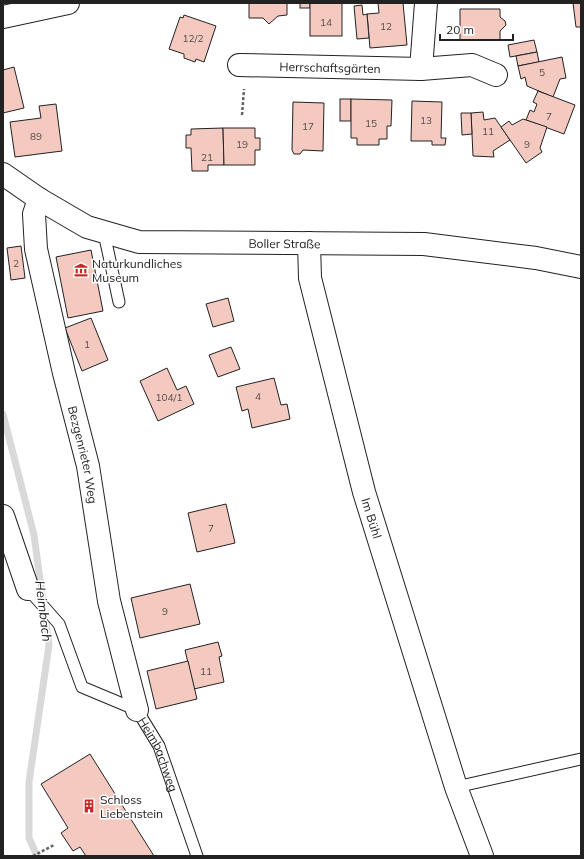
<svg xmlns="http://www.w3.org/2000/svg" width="584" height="859" viewBox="0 0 584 859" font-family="Mulish,sans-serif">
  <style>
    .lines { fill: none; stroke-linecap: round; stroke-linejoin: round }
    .stream { stroke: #d9d9d9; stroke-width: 7 }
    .building { fill: #f3c9c0; stroke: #222 }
    .lane-casing { stroke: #222; stroke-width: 13 }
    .street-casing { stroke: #222; stroke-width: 24 }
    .secondary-casing { stroke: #222; stroke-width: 24 }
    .path { stroke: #646464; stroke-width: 2.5; stroke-dasharray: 3 2; stroke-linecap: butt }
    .lane { stroke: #fff; stroke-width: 11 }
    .street { stroke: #fff; stroke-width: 22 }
    .secondary { stroke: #fff; stroke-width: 22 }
    .labels { text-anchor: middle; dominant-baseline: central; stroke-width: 3; stroke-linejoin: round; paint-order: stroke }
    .number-label { font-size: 10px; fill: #564c4a }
    .street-label { font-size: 12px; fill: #222; stroke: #fff }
    .poi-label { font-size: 12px; fill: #222; stroke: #fff; text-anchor: start }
    .water-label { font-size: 13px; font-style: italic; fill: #222; stroke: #fff }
  </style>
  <rect width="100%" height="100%" fill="#fff"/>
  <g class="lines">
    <!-- stream -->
    <polyline class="stream" points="3,414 34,535 49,645 29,782 29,838 37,856"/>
  </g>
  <!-- building -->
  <g class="building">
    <polygon points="249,3 287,3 287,15 278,16 269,24 263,18 249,18"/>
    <rect x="300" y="3" width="10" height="5"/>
    <rect x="310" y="3" width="32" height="33"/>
    <polygon points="378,3 403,3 407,45 370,48 367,14 379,13"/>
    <polygon points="573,3 581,3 581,27 576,27"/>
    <polygon points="362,5 363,15 367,14 369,38 357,39 354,6"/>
    <polygon points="460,9 500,9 500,17 505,21 506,25 500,31 500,40 460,40"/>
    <polygon points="184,15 216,26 204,62 196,59 195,62 184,58 184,54 169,49 180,17 183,18"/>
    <polygon points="534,40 537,52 510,57 508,45"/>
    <polygon points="537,52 539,62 518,66 516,56"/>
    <polygon points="562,57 566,78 560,79 553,97 527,86 525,77 521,79 518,66"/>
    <polygon points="14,67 24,108 3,113 3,70"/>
    <polygon points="538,91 575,105 564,134 526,120 530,110 534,112 537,104 533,102"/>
    <rect x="340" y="99" width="11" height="22"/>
    <polygon points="351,99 392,100 391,126 387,126 387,139 379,139 379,145 357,145 357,138 351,138"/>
    <polygon points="412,101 442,102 441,138 446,138 445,145 432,145 432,141 411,141"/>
    <polygon points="293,102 324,103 323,151 303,150 300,154 294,154 292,150"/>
    <polygon points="56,104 62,151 15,157 10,122 41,118 39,106"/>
    <polygon points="483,112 484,120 495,118 510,140 493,151 494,157 473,156 471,113"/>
    <polygon points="461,113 471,113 472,134 462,135"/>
    <polygon points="523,119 547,127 540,148 542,152 526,163 501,127 509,121 512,125"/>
    <polygon points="223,128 224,165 208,165 208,171 192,171 191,148 186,148 186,135 191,135 191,129"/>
    <polygon points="223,128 255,128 255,138 260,138 260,150 255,150 255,165 224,165"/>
    <polygon points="21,246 25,278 11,280 7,248"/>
    <polygon points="91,250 103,311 68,318 56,257"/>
    <polygon points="228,298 234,321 213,327 206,304"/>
    <polygon points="91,318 108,360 82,371 65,328"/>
    <polygon points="231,347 240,369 218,377 209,355"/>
    <polygon points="167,368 177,390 186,386 194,404 158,421 140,381"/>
    <polygon points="274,378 281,405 287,404 290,419 252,428 248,409 242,411 236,387"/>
    <polygon points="226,504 235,543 197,552 188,513"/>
    <polygon points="190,584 200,624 140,638 131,598"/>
    <polygon points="218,642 222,656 219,657 224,682 194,689 185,650"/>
    <polygon points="188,661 197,699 156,709 147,671"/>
    <polygon points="90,754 154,856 86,856 80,847 73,851 61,833 68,828 41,784"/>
  </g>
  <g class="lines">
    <!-- lane casing -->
    <g class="lane-casing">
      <g id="lane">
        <polyline points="104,233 119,302"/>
        <path id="s1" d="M28 589 59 624 82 687 137 710 159 746 197 856"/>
        <polyline points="456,787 581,759"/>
      </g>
    </g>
    <!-- street casing -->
    <g class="street-casing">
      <g id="street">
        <polyline points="3,17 68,3"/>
        <path id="s2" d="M239 65 421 69 472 65 496 75"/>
        <polyline points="421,69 426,3"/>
        <path id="s3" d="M39 199 34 214 36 249 64 373 88 466 109 601 137 710"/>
        <path id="s4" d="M309 243 310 278 364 492 456 787 482 856"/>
        <polyline points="3,516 28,589"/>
      </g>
    </g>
    <!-- secondary casing -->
    <g class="secondary-casing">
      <g id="secondary">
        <path id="s5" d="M3 174 39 199 87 227 139 242 424 244 536 258 581 267"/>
      </g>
    </g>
    <!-- path -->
    <g class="path">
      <polyline points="242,115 244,89"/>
      <polyline points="33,856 54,845"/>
    </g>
    <!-- lane -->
    <use href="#lane" class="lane"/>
    <!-- street -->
    <use href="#street" class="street"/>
    <!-- secondary -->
    <use href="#secondary" class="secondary"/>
  </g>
  <!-- icons -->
  <defs>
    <g id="museum-bare" transform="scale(1.08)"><path d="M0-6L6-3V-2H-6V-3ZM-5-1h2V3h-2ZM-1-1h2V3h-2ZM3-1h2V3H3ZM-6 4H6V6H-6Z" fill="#c62828" stroke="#fff" stroke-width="2.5" paint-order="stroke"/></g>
    <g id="building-bare" transform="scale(1.08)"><path d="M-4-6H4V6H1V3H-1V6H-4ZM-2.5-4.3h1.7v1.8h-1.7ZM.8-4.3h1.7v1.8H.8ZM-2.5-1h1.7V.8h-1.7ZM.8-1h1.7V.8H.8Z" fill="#c62828" stroke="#fff" stroke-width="2.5" paint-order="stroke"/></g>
  </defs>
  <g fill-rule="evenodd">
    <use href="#museum-bare" x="81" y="270"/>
    <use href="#building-bare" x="89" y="806"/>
  </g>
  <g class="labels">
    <!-- number labels -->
    <g class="number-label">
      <text x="326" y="22">14</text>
      <text x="386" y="26">12</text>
      <text x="193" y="38">12/2</text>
      <text x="542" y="72">5</text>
      <text x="549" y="116">7</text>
      <text x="426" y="120">13</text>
      <text x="371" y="123">15</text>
      <text x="308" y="126">17</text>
      <text x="488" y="131">11</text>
      <text x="36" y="136">89</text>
      <text x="242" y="144">19</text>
      <text x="527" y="144">9</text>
      <text x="207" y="157">21</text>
      <text x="16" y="263">2</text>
      <text x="87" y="344">1</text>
      <text x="258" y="396">4</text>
      <text x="169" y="397">104/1</text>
      <text x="211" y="528">7</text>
      <text x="165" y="611">9</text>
      <text x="206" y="671">11</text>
    </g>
    <!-- street labels -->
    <g class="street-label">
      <text stroke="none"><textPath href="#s2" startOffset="91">Herrschaftsgärten</textPath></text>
      <text stroke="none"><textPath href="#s5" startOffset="299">Boller Straße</textPath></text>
      <text stroke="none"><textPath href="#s3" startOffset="262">Bezgenrieter Weg</textPath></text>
      <text stroke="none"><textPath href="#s4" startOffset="283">Im Bühl</textPath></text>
      <text stroke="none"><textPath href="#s1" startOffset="223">Heimbachweg</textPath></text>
    </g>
    <!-- poi labels -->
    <g class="poi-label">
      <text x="92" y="263">Naturkundliches<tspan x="92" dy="14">Museum</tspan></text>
      <text x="100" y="799">Schloss<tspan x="100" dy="14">Liebenstein</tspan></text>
    </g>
    <!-- water labels -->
    <g class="water-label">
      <text transform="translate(44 611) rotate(83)">Heimbach</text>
    </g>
  </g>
  <!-- border -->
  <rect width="584" height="859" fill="none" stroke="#222222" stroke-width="8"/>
  <!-- scale -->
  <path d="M440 34v6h73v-6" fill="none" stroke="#222222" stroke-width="2"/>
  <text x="446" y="34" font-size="12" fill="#222222" stroke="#ffffff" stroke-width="3" paint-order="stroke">20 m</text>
</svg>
